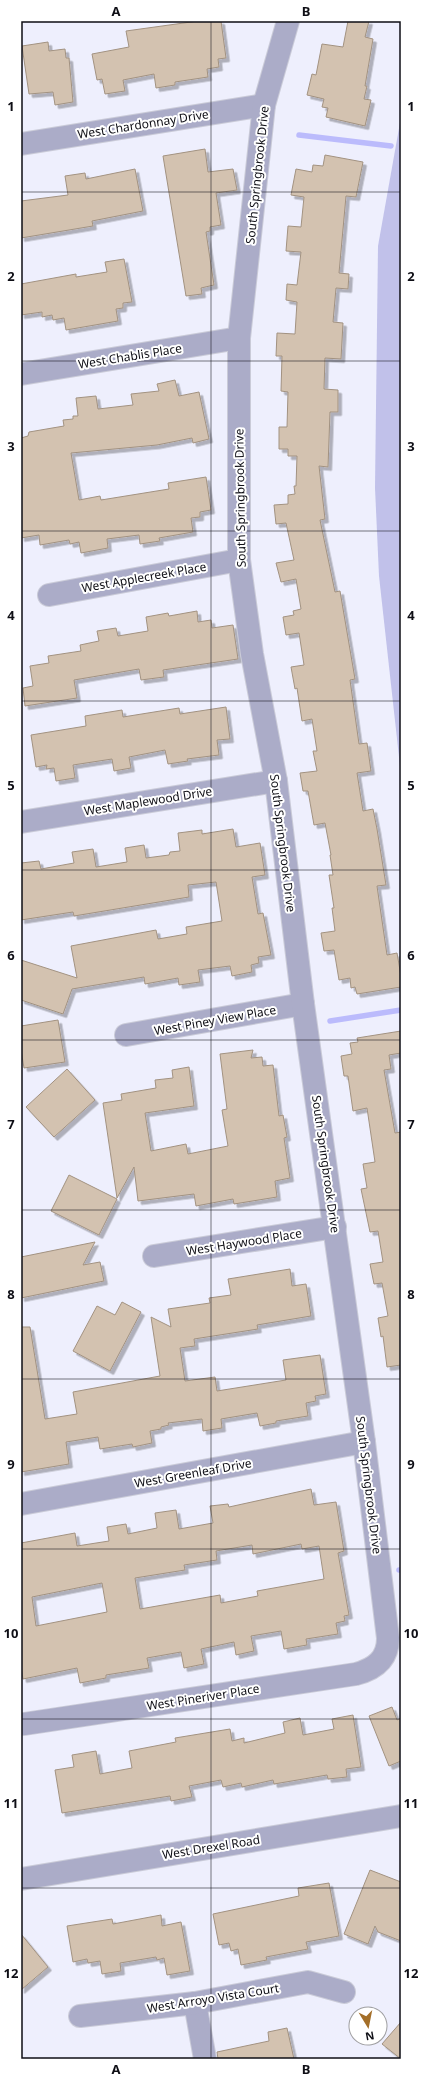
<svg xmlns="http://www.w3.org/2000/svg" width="422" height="2080" viewBox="0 0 422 2080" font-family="'Noto Sans',sans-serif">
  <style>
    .green { fill: #c1c1ea }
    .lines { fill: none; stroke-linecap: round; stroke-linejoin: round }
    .stream { stroke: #bbbbfc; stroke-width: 5.5 }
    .building { fill: #d3c2b0; stroke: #a29281; fill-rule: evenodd; filter: url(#shadow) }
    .minor-casing { stroke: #cacbd8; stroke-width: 24 }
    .minor { stroke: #abacc8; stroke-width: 22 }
    .grid { fill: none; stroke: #0e0e15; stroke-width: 1; stroke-opacity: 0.55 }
    .labels { text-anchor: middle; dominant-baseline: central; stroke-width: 4; stroke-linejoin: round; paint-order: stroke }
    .street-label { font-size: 12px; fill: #0e0e15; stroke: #fff }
    .neatline { fill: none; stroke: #0e0e15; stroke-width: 1.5 }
    .grid-label { font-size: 13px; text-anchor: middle; font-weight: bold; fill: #0e0e15 }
  </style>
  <defs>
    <filter id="shadow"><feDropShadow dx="3.5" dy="3.5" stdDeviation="0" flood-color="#0004"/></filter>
  </defs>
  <rect width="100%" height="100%" fill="#eeeffd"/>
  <!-- green -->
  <polygon class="green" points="401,117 401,775 379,576 375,488 378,246"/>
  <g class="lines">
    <!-- stream -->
    <g class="stream">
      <polyline points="299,135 391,146"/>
      <polyline points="330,1021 401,1010"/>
      <polyline points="399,1570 401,1570"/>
    </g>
  </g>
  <!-- building -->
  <g class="building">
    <polygon points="198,21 221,21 226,58 218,59 219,67 207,69 208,77 175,82 175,85 156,88 154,74 123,80 125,91 105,94 102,79 97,80 92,54 129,47 126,31"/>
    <polygon points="348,21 369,21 365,37 373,39 365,86 367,86 364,99 371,100 365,126 326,117 328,108 322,107 324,99 307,95 312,74 316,75 322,44 343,47"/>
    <polygon points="48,42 49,51 65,49 66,58 69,58 73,102 55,105 53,92 29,94 22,46"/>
    <polygon points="205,149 208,172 233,169 237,190 216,193 221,225 210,227 210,231 206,232 214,285 201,288 202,294 186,296 163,156"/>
    <polygon points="325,155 363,162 356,197 346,196 339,273 349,274 348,289 336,288 333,322 343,323 341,359 325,358 324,389 338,390 338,412 330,412 328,467 319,466 325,519 320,520 335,592 340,591 355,679 350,680 359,744 367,743 371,771 357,773 363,811 373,809 377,829 386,885 377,886 387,955 397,953 401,976 401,987 357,994 355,987 351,988 350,978 339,980 334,950 324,951 321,933 335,931 332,908 334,908 329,875 333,875 330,855 331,855 325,823 314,825 308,791 303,791 300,773 317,771 313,751 317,751 312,719 302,721 297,688 295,689 291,667 304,665 299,633 286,635 283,617 294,615 293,611 301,609 296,579 281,582 276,563 294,560 286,523 276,524 274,505 288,504 288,495 295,494 294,486 296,486 297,456 288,456 288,449 279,449 279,427 287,427 288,392 281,391 282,356 276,356 277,333 295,334 297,302 286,300 287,284 297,285 301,252 286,251 288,226 301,227 304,197 291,195 296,169 312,172 313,165 323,166"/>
    <polygon points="135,169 143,211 92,221 93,226 21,238 21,201 68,195 65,176 85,173 86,179"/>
    <polygon points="124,259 132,302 123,303 123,308 116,309 118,321 66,330 64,318 53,320 52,315 42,317 42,312 21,315 21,284 76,274 76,277 107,272 105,262"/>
    <polygon points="175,380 179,396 199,392 209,439 193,443 192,438 157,445 71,453 79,500 100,496 101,500 169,489 168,483 206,477 211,510 200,512 200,517 191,518 193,532 159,538 160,541 140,544 139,535 107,539 108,548 81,553 79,542 70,544 69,540 40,545 39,535 21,538 21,438 28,436 29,432 64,426 63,420 73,419 73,416 78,416 76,398 96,396 98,409 133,405 131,394 159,391 157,384"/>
    <polygon points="197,611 198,622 211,620 212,628 233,625 238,659 163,670 164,677 141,680 139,669 74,680 77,698 25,706 23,688 33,686 30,666 49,663 48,656 81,651 80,645 99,641 97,631 116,628 118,636 148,631 146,617 168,613 169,616"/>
    <polygon points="226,707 230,739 217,740 219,755 187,759 188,761 168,764 165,750 129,757 131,768 114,771 112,759 73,765 75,778 56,781 54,768 46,769 47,765 36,767 31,735 86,726 85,716 122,710 123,717 179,708 180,714"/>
    <polygon points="233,829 236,847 260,843 265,875 252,877 258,914 263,913 271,955 258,957 259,963 251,965 252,972 232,976 230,966 198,970 200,982 179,985 178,978 145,984 144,977 72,989 63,1014 21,1000 21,960 77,978 71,946 156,930 158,939 187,934 186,927 222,921 216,882 188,885 189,897 74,916 73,912 21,920 21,863 39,861 41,869 74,863 72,852 93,849 96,867 127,862 125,848 144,845 146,858 169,855 170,852 180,851 178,833 202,830 202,834"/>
    <polygon points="58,1020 65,1062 24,1068 21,1050 21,1026"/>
    <polygon points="401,1031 401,1053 389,1055 391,1069 384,1070 395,1133 401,1132 401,1365 387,1367 383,1336 381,1337 378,1318 388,1316 382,1283 374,1284 370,1264 383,1262 378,1231 370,1232 361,1189 367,1188 363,1164 375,1162 367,1108 353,1111 348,1076 344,1076 341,1056 352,1054 350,1043 358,1042 357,1038"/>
    <polygon points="253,1050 251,1058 262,1057 263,1066 273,1065 279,1116 283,1115 287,1137 284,1138 290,1178 275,1181 277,1197 234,1204 233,1199 196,1206 194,1194 138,1201 134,1167 117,1198 103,1103 122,1100 121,1094 156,1088 155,1080 173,1078 172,1070 189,1067 194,1106 145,1113 151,1151 186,1144 188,1154 228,1146 222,1110 227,1109 220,1054"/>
    <polygon points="67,1069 95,1100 54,1137 26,1107"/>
    <polygon points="69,1175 117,1199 99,1235 51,1211"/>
    <polygon points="95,1242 83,1265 100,1262 104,1281 21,1298 21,1257"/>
    <polygon points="290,1269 292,1286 306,1284 311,1316 257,1325 258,1329 194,1339 195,1346 180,1348 185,1381 215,1377 217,1391 286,1380 283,1360 320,1355 326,1394 315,1396 316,1401 306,1403 308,1416 276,1421 276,1423 260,1426 257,1413 221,1419 222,1428 203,1431 202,1419 168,1423 169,1425 161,1427 161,1429 150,1431 152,1443 133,1447 132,1444 100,1449 98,1437 66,1442 69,1464 21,1472 21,1327 30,1327 45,1419 77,1414 73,1392 160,1376 151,1317 171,1327 168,1309 210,1303 209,1298 231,1295 228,1279"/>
    <polygon points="122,1302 141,1312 110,1371 73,1351 97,1306 115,1315"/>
    <path d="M311 1489 314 1505 336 1502 344 1551 338 1553 349 1615 344 1616 345 1621 336 1623 338 1634 306 1639 307 1645 284 1649 281 1631 251 1636 254 1651 236 1655 234 1642 201 1649 204 1664 184 1668 181 1652 147 1658 149 1668 106 1675V1678L80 1683 77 1668 23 1679 21 1667V1543L75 1533 77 1546 109 1541 107 1527 126 1524 128 1534 157 1528 155 1513 176 1510 179 1529 213 1523 210 1506 228 1504 229 1507ZM301 1544 302 1549 319 1546 324 1579 257 1591 258 1596 221 1603 220 1595 140 1609 135 1578 185 1570 184 1565 217 1560 216 1551 252 1545 253 1554ZM102 1583 107 1612 36 1626 32 1597Z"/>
    <polygon points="392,1707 397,1720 401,1718 401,1761 389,1766 369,1716"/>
    <polygon points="353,1715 361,1767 346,1769 347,1777 328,1779 327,1775 274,1784 273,1780 242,1787 241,1783 223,1787 221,1780 189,1786 192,1797 171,1801 170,1796 62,1813 55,1770 74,1767 72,1755 96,1751 100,1774 132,1768 129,1751 176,1742 175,1738 230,1729 232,1741 244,1738 244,1743 285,1733 283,1722 300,1718 303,1735 334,1729 332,1719"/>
    <polygon points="370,1870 401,1882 401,1941 378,1932 375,1926 368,1944 344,1934"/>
    <polygon points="329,1883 339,1936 306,1942 308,1949 266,1957 267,1960 241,1965 238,1949 231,1951 229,1943 219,1945 213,1914 299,1896 298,1888"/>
    <polygon points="161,1915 162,1926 181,1922 190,1971 167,1975 164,1958 157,1960 156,1957 120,1963 121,1971 102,1974 100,1961 88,1963 87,1959 73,1962 67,1926 112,1919 113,1924"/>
    <polygon points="21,1934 48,1967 21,1990"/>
    <polygon points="401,2022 401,2059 382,2044"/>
    <polygon points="287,2028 294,2059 218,2059 217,2052 269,2041 268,2032"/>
  </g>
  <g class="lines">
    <!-- minor casing -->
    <g class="minor-casing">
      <g id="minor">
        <polyline points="21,144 264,105"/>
        <polyline points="21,374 239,338"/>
        <polyline points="49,595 239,560"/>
        <polyline points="21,822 276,781"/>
        <polyline points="126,1035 303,1004"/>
        <polyline points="154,1256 335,1227"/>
        <polyline points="21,1504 364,1442"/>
        <path d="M24 1724 356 1674C375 1669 388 1659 388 1638L364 1442 303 1004 276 781 252 654 239 560V338L264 105 288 21"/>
        <polyline points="21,1879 401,1816"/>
        <polyline points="195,2003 205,2059"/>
        <polyline points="80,2016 195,2003 308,1982 344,1992"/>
      </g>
    </g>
    <!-- minor -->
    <use href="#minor" class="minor"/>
  </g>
  <!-- grid -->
  <path class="grid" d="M211 21V2059M21 192H401M21 361H401M21 531H401M21 701H401M21 870H401M21 1040H401M21 1210H401M21 1379H401M21 1549H401M21 1719H401M21 1888H401"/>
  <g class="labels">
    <!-- street labels -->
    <g class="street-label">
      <text transform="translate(143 124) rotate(-9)">West Chardonnay Drive</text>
      <text transform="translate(257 175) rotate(-84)">South Springbrook Drive</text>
      <text transform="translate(130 356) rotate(-9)">West Chablis Place</text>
      <text transform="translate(240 498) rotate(-91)">South Springbrook Drive</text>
      <text transform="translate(144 577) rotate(-10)">West Applecreek Place</text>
      <text transform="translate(148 801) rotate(-9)">West Maplewood Drive</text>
      <text transform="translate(283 843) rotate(83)">South Springbrook Drive</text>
      <text transform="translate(215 1020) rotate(-10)">West Piney View Place</text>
      <text transform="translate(326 1164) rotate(82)">South Springbrook Drive</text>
      <text transform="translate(244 1242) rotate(-9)">West Haywood Place</text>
      <text transform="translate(193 1473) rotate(-10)">West Greenleaf Drive</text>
      <text transform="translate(369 1485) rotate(83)">South Springbrook Drive</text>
      <text transform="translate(203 1697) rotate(-9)">West Pineriver Place</text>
      <text transform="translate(211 1847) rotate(-9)">West Drexel Road</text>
      <text transform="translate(213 1998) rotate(-9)">West Arroyo Vista Court</text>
    </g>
  </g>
  <!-- border -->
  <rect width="422" height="2080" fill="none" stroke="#ffffff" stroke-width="44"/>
  <!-- north arrow -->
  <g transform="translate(368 2026) rotate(170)"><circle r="19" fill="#ffffff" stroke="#9f9fa1"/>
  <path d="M0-3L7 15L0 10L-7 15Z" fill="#a46f29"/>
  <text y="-6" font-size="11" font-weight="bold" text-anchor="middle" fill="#0e0e15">N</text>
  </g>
  <rect x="22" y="22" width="378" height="2036" class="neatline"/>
  <g class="grid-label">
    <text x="116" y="16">A</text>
    <text x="306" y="16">B</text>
    <text x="11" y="111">1</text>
    <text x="411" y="111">1</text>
    <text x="11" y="281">2</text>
    <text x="411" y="281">2</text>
    <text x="11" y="451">3</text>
    <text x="411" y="451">3</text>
    <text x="11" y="620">4</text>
    <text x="411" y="620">4</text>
    <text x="11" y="790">5</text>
    <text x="411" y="790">5</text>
    <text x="11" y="960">6</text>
    <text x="411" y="960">6</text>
    <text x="11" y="1129">7</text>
    <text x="411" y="1129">7</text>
    <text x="11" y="1299">8</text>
    <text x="411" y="1299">8</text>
    <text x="11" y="1469">9</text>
    <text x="411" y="1469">9</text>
    <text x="11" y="1638">10</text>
    <text x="411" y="1638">10</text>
    <text x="11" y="1808">11</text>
    <text x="411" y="1808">11</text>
    <text x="11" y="1978">12</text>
    <text x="411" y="1978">12</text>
    <text x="116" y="2074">A</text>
    <text x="306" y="2074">B</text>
  </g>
</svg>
